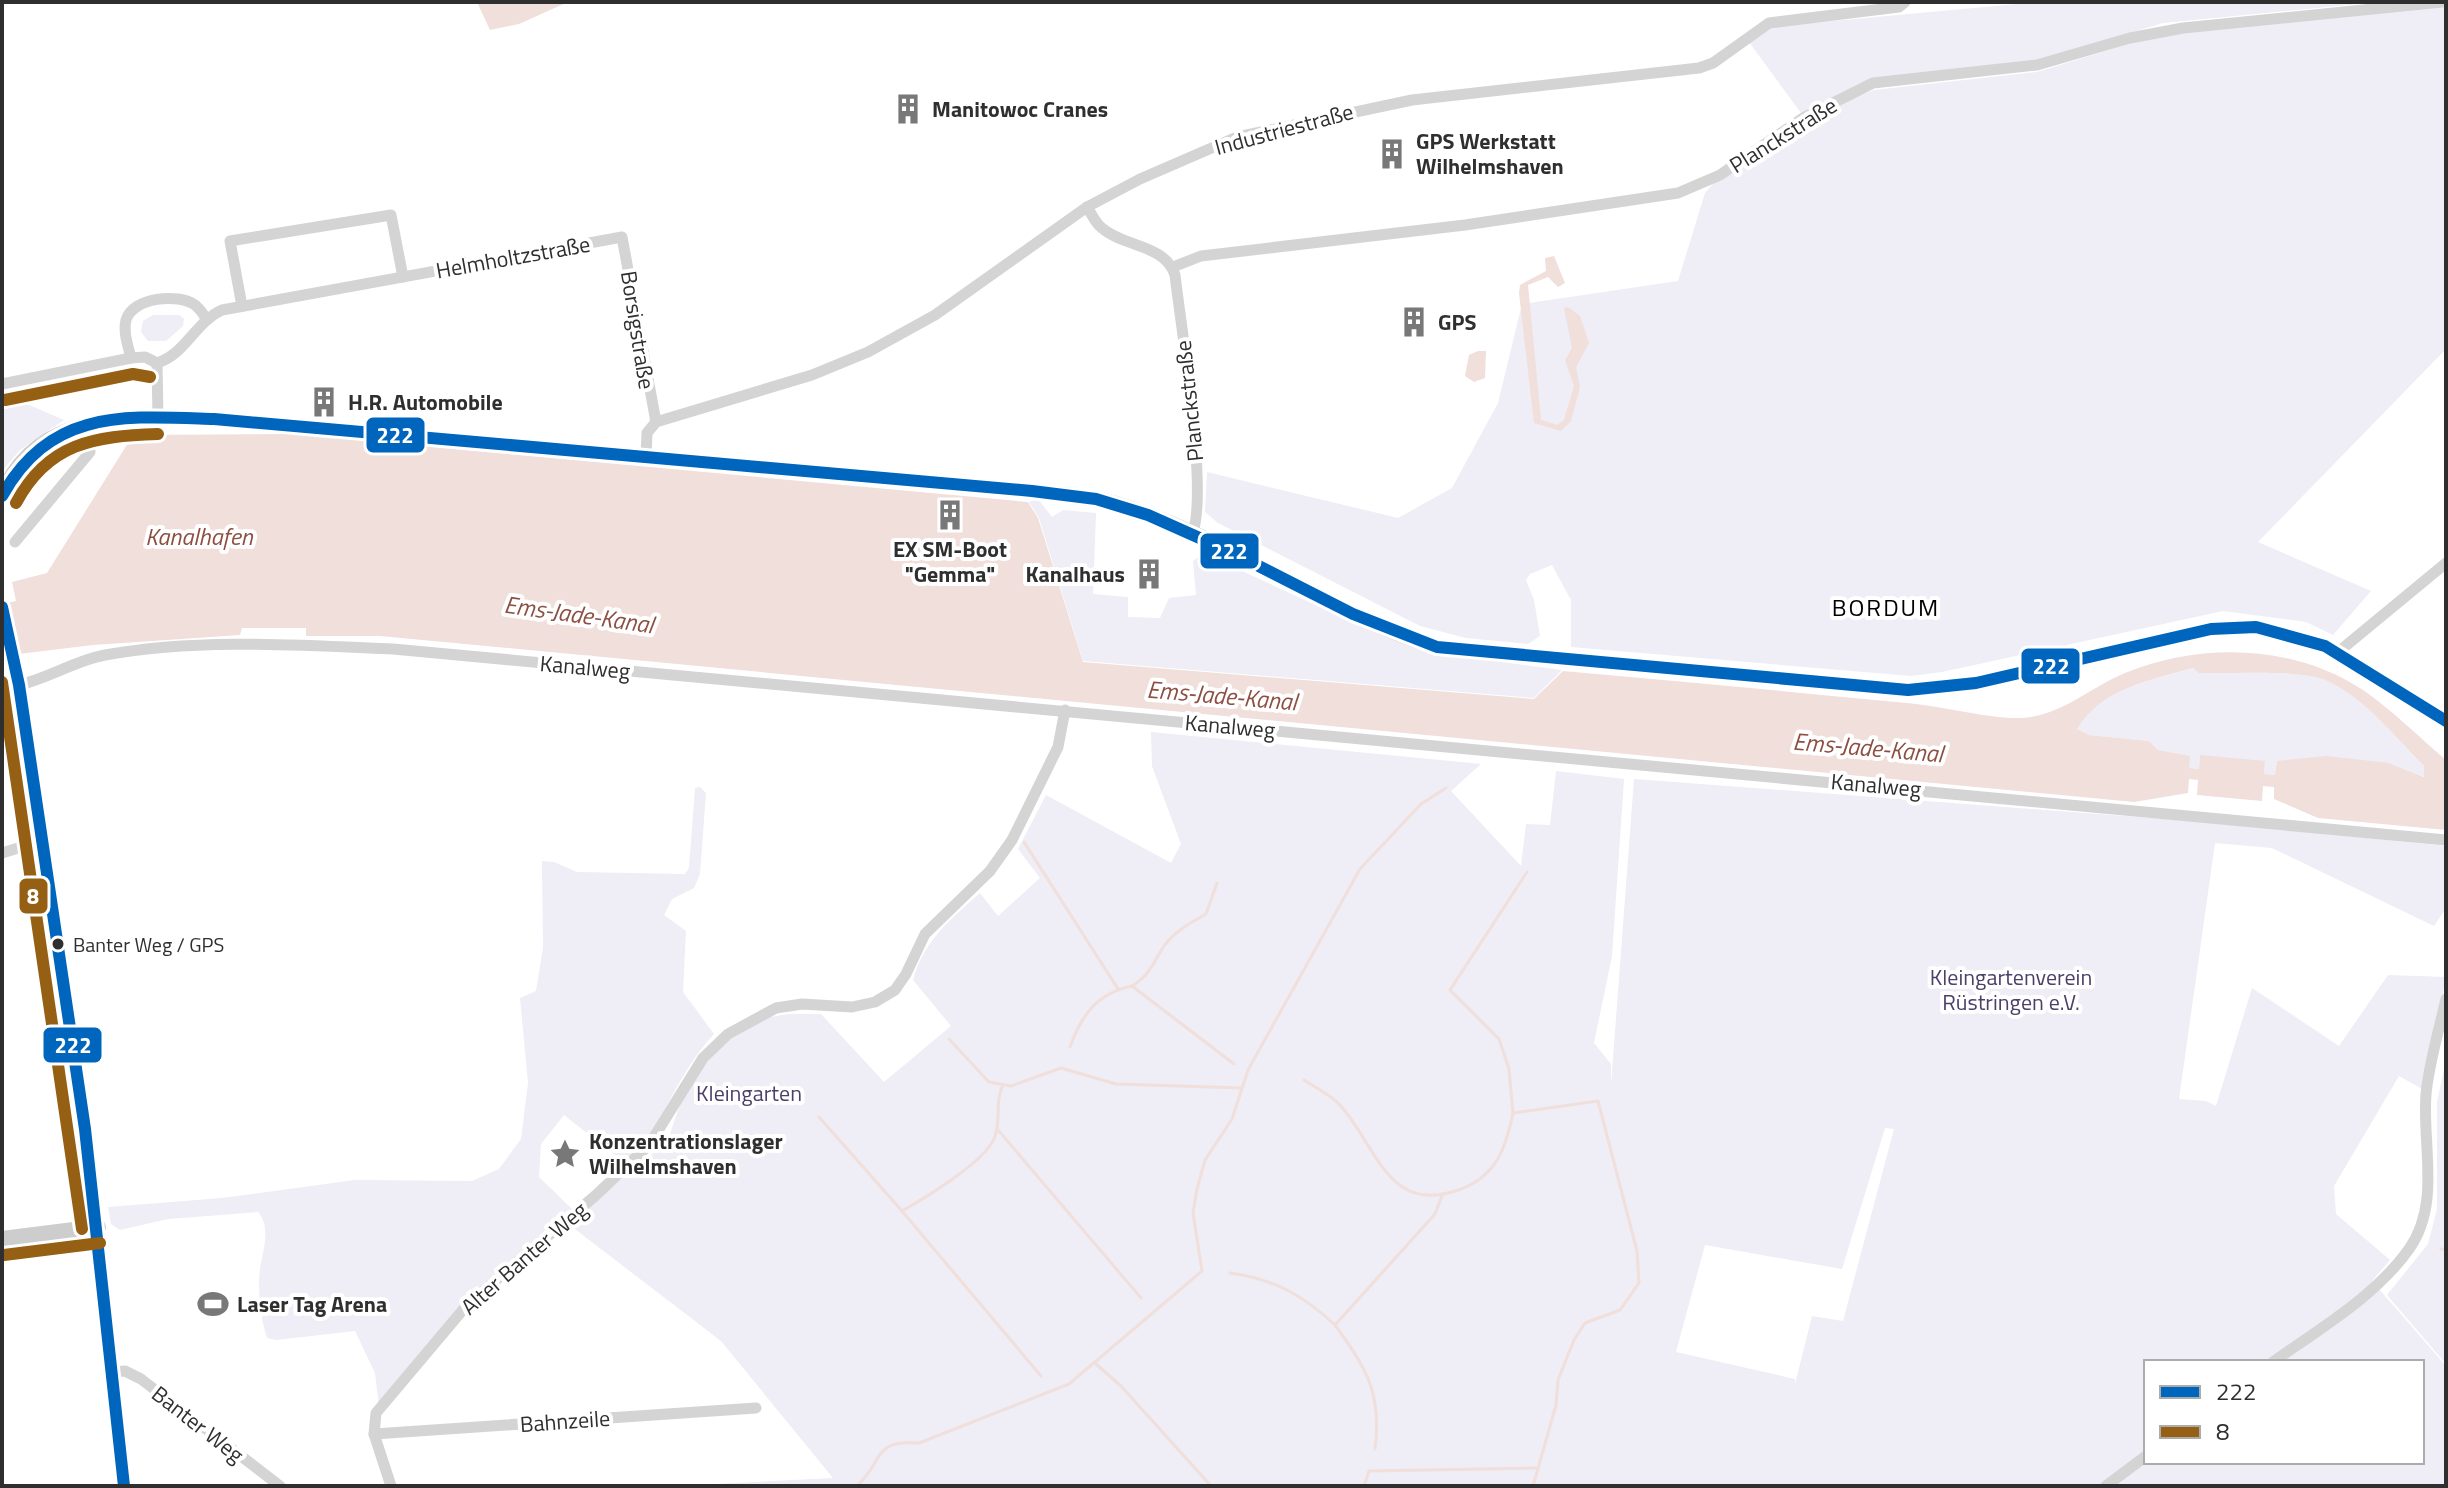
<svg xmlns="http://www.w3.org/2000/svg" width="2448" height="1488" viewBox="0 0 2448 1488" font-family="'Titillium Web',sans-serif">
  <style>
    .green { fill: #efedf5; fill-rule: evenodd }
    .water { fill: #f0dfdb; fill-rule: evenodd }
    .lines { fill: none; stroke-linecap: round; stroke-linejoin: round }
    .stream { stroke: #f0dfdb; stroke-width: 3 }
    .street { stroke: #d4d4d4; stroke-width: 11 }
    .secondary { stroke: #cdcdcd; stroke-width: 16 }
    .bus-1-casing { stroke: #fff; stroke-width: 18 }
    .bus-2-casing { stroke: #fff; stroke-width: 18 }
    .bus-1 { stroke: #0065bd; stroke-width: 12 }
    .bus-2 { stroke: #955f14; stroke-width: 12 }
    .bus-dot { fill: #2f2f2f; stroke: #fff; stroke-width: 3 }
    .labels { text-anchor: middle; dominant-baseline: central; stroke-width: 8; stroke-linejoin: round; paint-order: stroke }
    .bus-label { font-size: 20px; fill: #2f2f2f; stroke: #fff; text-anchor: start }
    .poi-label { font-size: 22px; font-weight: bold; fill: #2f2f2f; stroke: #fff; text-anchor: start }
    .street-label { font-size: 22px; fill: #2f2f2f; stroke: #fff }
    .park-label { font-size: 22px; fill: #4c3f69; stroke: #fff }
    .water-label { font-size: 24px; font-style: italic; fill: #8d4f42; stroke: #fff }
    .neighbourhood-label { font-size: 24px; letter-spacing: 2px; fill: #000; stroke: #fff }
    .line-badge { stroke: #fff; stroke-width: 3 }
    .badge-label { font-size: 22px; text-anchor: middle; font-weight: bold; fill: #fff }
  </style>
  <rect width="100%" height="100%" fill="#fff"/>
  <!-- green -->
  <g class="green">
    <polygon points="2039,2 2379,2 2163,23 2036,61 1872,79 1801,113 1746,38 1768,27"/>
    <polygon points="2446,6 2446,349 2258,542 2371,591 2333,635 2306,622 2223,611 1942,672 1911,676 1571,647 1571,600 1552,565 1530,574 1526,580 1534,600 1540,636 1528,644 1466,638 1420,626 1218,523 1205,512 1207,472 1398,518 1452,488 1498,403 1522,304 1678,281 1705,193 1723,172 1803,119 1874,90 2037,72 2165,33"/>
    <polygon points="153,315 179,315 184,319 183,326 166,341 148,341 141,332 143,321"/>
    <polygon points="6,395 64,420 20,450 2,471 2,396"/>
    <polygon points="1038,499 1052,517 1063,510 1096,513 1093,594 1128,597 1128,617 1160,618 1169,598 1196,595 1193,561 1203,553 1383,636 1433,653 1562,670 1534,698 1083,661 1039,518 1029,502"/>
    <path d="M2194 668 2200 673C2231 674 2298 669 2325 680 2363 696 2395 737 2424 766L2425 777 2389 763 2277 761 2275 775 2264 774 2265 762 2200 756 2199 769 2189 768V756L2158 750 2149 741 2089 735 2077 729C2102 688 2151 680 2194 668Z"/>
    <path d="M1151 732 1481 764 1451 791 1521 866 1526 824 1550 825 1556 771 1624 779 1612 956 1594 1043 1611 1064V1085L1634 779 2218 823 2446 846V908L2434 926 2272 848 2215 843 2179 1099 2206 1101 2216 1106 2252 988 2339 1046 2388 975 2446 977 2424 1090 2399 1076 2334 1186 2336 1214 2390 1260 2372 1281 2446 1366V1486H675L833 1478 721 1341 567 1223 667 1142 681 1102 704 1062 728 1036 758 1019 789 1014H821L884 1082 951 1026 913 980C924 940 951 919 980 893L998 916 1040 878 1018 849 1046 795 1171 863 1181 844 1152 766ZM1885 1128 1894 1129 1843 1321 1812 1316 1795 1384V1379L1676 1352 1705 1245 1842 1269ZM2146 1362H2422V1462H2146Z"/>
    <path d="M700 787 706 793 700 874 694 888 672 899 664 915 686 931 683 992 714 1034C678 1072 663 1125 626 1164L564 1115 541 1144 539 1177 574 1211 470 1297 379 1406 375 1373 355 1331 276 1340 267 1338C261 1319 259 1300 259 1280 259 1260 274 1229 258 1212L168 1219 120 1230 111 1224 108 1207 222 1198 355 1180 472 1181 499 1169 521 1139 528 1083 520 998 536 991 543 948 542 861 554 862 577 872 685 874 689 868 695 788Z"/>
    <polygon points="2446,1060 2446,1364 2387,1295 2428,1244 2437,1209 2437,1102"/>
  </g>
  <!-- water -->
  <g class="water">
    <polygon points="477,2 568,2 519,24 490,30"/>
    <polygon points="1554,256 1565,283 1558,287 1548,277 1528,285 1541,420 1557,425 1564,420 1574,386 1565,360 1572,348 1564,308 1568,307 1580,316 1589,343 1576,367 1580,387 1571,421 1561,431 1534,423 1519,293 1520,285 1546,271 1545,258"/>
    <polygon points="1478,351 1486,351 1485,378 1474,382 1465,376 1469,355"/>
    <path d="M292 434 1028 502 1038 518 1083 662 1534 699 1563 671C1678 681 1792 692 1907 703 1941 706 1989 719 2021 718 2061 716 2089 688 2125 673 2201 642 2293 644 2363 690 2392 710 2419 737 2446 760V830L2318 818 2274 799V787L2263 786 2262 801 2197 795 2198 780 2189 779 2188 793 2134 802 380 636H306V628H242L240 635 93 645 2 656V604L16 601 12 582 47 573 133 435ZM2193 668 2199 673C2231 674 2297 669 2325 680 2363 696 2395 737 2424 766V777L2389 763 2326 756 2277 761 2275 775 2264 774 2265 761 2200 755 2199 769 2189 768 2190 756 2158 750 2149 741 2089 735 2077 729C2102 688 2151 680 2193 668Z"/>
  </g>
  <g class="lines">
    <!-- stream -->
    <g class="stream">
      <polyline points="1024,842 1118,989"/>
      <polyline points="1527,872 1450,990 1499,1039 1509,1069 1513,1113 1598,1101 1637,1251 1639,1283 1620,1310 1585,1323 1574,1340 1558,1380 1556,1405 1533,1486"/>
      <path d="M1132 986C1150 975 1153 963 1164 946 1175 931 1190 923 1206 914L1217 883"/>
      <polyline points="949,1039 989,1082 1011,1086 1061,1068 1116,1084 1242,1088"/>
      <path d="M1070 1047C1081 1016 1097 993 1132 986L1234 1064"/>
      <path d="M1304 1080C1316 1088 1331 1095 1340 1105 1377 1146 1388 1217 1461 1189 1496 1176 1506 1148 1513 1113"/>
      <path d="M819 1117 902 1211C925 1198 984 1162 994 1139 1002 1121 994 1103 1003 1085"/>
      <polyline points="998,1130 1141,1298"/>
      <polyline points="902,1211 1041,1376"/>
      <polyline points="2441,1249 2446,1250"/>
      <path d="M1230 1273C1274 1279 1303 1295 1335 1325"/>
      <polyline points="1096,1364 1121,1386 1211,1486"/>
      <path d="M1375 1449C1382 1394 1367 1369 1335 1325L1435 1214 1442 1196"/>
      <path d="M857 1486C885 1460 871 1440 919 1443L1069 1384 1202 1271 1193 1213 1197 1189 1205 1160 1232 1119 1248 1070 1360 869 1421 804 1446 788"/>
      <polyline points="1364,1486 1369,1471 1538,1468"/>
    </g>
    <!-- street -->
    <g class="street">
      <path d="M1087 207C1092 214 1095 223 1102 228 1123 247 1165 244 1175 275 1181 328 1209 494 1192 535"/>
      <polyline points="1173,267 1201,256 1465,225 1678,193 1720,175 1803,118 1873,83 2037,65 2130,38 2183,28 2442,2"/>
      <polyline points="242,306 230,241 391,215 403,277"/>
      <path d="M131 358C128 346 123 332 126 320 133 297 178 293 195 305 200 309 204 315 207 320"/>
      <path d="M157 363C186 354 195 322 222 310L622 237 656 422"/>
      <polyline points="157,363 158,418"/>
      <polyline points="2,384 131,358 145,357 157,363"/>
      <polyline points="646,457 647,433 656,422 812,375 868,352 935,315 1087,207 1140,179 1237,137 1412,100 1699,68 1713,63 1769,23 1899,7 1905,2"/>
      <polyline points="15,542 90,452 86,423"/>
      <polyline points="2337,653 2446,563"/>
      <path d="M19 685C49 678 74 661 105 655 198 638 299 645 393 649L2446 840"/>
      <polyline points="2,853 41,841"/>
      <path d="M2273 1362C2319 1329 2376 1296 2409 1249 2441 1204 2422 1145 2426 1094 2429 1063 2439 1030 2446 999"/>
      <polyline points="114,1372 125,1371 141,1379 280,1486"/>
      <polyline points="374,1434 756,1408"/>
      <polyline points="391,1486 374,1434 376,1413 467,1305 595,1196 649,1145 703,1058 728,1034 776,1008 802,1004 852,1007 875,1002 895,990 906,974 925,934 990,871 1012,840 1058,747 1065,710"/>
      <polyline points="2106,1486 2146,1456"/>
    </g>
    <!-- secondary -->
    <g class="secondary">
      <path d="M2 496C37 408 137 416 214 419L1032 491C1057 494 1082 495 1105 501 1222 532 1321 612 1437 647L1908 690 1976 683 2211 629 2256 627 2325 646 2446 721"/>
      <polyline points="2,607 19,685 85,1129 124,1486"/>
      <polyline points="2,1239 98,1227"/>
    </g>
    <!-- bus-1 casing -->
    <g class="bus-1-casing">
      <g id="bus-1">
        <path d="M2 496C51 408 125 416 214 419L1032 491 1096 499 1148 515 1231 552 1353 614 1437 647 1908 690 1976 683 2211 629 2256 627 2325 646 2446 721"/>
        <polyline points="2,607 19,685 85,1129 124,1486"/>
      </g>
    </g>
    <!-- bus-2 casing -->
    <g class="bus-2-casing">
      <g id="bus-2">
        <polyline points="5,400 133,374 150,377"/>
        <path d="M16 503C48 443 94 436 158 434"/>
        <polyline points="2,682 82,1229"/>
        <polyline points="4,1255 100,1243"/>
      </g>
    </g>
    <!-- bus-1 -->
    <use href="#bus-1" class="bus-1"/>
    <!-- bus-2 -->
    <use href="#bus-2" class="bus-2"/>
  </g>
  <!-- icons -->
  <defs>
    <g id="building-bare" transform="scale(2.4)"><path d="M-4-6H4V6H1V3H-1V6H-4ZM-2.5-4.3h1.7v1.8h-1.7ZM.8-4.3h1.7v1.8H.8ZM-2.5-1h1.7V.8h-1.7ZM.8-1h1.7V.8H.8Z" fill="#787878" stroke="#fff" stroke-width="2.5" paint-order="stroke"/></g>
    <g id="sight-bare" transform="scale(2.4)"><path d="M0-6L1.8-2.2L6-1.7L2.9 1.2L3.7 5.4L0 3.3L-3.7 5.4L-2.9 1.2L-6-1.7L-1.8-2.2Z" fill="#787878" stroke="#fff" stroke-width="2.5" paint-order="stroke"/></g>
    <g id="stadium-bare" transform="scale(2.4)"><path d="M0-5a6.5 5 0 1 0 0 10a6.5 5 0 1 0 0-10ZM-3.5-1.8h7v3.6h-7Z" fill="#787878" stroke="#fff" stroke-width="2.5" paint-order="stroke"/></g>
  </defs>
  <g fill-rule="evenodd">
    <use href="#building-bare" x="908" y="109"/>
    <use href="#building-bare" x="1392" y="154"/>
    <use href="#building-bare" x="1414" y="322"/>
    <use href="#building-bare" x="324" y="402"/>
    <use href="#building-bare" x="950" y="515"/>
    <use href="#building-bare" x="1149" y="574"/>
    <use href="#sight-bare" x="565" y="1154"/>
    <use href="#stadium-bare" x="213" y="1304"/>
  </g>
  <!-- markers -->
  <circle class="bus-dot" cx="58" cy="944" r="7"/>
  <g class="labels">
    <!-- bus labels -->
    <g class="bus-label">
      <text x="73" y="944">Banter Weg / GPS</text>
    </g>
    <!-- poi labels -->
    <g class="poi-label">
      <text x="932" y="109">Manitowoc Cranes</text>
      <text x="1416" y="141">GPS Werkstatt<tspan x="1416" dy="25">Wilhelmshaven</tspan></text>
      <text x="1438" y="322">GPS</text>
      <text x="348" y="402">H.R. Automobile</text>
      <text x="950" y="549" text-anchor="middle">EX SM-Boot<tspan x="950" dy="25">"Gemma"</tspan></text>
      <text x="1125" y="574" text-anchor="end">Kanalhaus</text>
      <text x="589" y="1141">Konzentrationslager<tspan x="589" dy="25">Wilhelmshaven</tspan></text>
      <text x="237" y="1304">Laser Tag Arena</text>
    </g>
    <!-- street labels -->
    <g class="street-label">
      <text transform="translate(1284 129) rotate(-15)">Industriestraße</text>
      <text transform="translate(1783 135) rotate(-32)">Planckstraße</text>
      <text transform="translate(513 257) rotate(-10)">Helmholtzstraße</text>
      <text transform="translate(638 330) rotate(81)">Borsigstraße</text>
      <text transform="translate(1189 401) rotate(-96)">Planckstraße</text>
      <text transform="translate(585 667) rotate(5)">Kanalweg</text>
      <text transform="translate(1230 726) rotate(5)">Kanalweg</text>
      <text transform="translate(1876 785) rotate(5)">Kanalweg</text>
      <text transform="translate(524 1258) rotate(-41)">Alter Banter Weg</text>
      <text transform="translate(565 1421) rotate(-4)">Bahnzeile</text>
      <text transform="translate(198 1424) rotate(38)">Banter Weg</text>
    </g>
    <!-- park labels -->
    <g class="park-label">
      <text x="2011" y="977">Kleingartenverein<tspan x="2011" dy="25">Rüstringen e.V.</tspan></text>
      <text x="749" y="1093">Kleingarten</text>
    </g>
    <!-- water labels -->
    <g class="water-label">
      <text x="199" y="536">Kanalhafen</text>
      <text transform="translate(579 614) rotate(8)">Ems-Jade-Kanal</text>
      <text transform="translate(1222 695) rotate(5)">Ems-Jade-Kanal</text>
      <text transform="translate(1868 747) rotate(5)">Ems-Jade-Kanal</text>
    </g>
    <!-- neighbourhood labels -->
    <g class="neighbourhood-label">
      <text x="1886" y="607">BORDUM</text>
    </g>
  </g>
  <g class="line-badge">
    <rect x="365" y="416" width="61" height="38" rx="8" fill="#0065bd"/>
    <rect x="1199" y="532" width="61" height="38" rx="8" fill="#0065bd"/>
    <rect x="2020" y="647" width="61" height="38" rx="8" fill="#0065bd"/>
    <rect x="18" y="877" width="31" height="38" rx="8" fill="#955f14"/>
    <rect x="42" y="1026" width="61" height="38" rx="8" fill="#0065bd"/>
  </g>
  <g class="badge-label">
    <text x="395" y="443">222</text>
    <text x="1229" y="559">222</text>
    <text x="2051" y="674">222</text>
    <text x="33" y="904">8</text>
    <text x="73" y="1053">222</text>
  </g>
  <!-- border -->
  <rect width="2448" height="1488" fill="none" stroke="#2f2f2f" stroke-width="8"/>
  <!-- legend -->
  <rect x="2144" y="1360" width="280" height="104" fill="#ffffff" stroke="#acacac" stroke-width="2"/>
  <rect x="2160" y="1386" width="40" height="12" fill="#0065bd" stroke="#acacac" stroke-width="2"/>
  <text x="2216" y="1400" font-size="24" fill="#2f2f2f">222</text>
  <rect x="2160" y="1426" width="40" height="12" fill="#955f14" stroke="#acacac" stroke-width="2"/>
  <text x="2216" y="1440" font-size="24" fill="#2f2f2f">8</text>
</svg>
